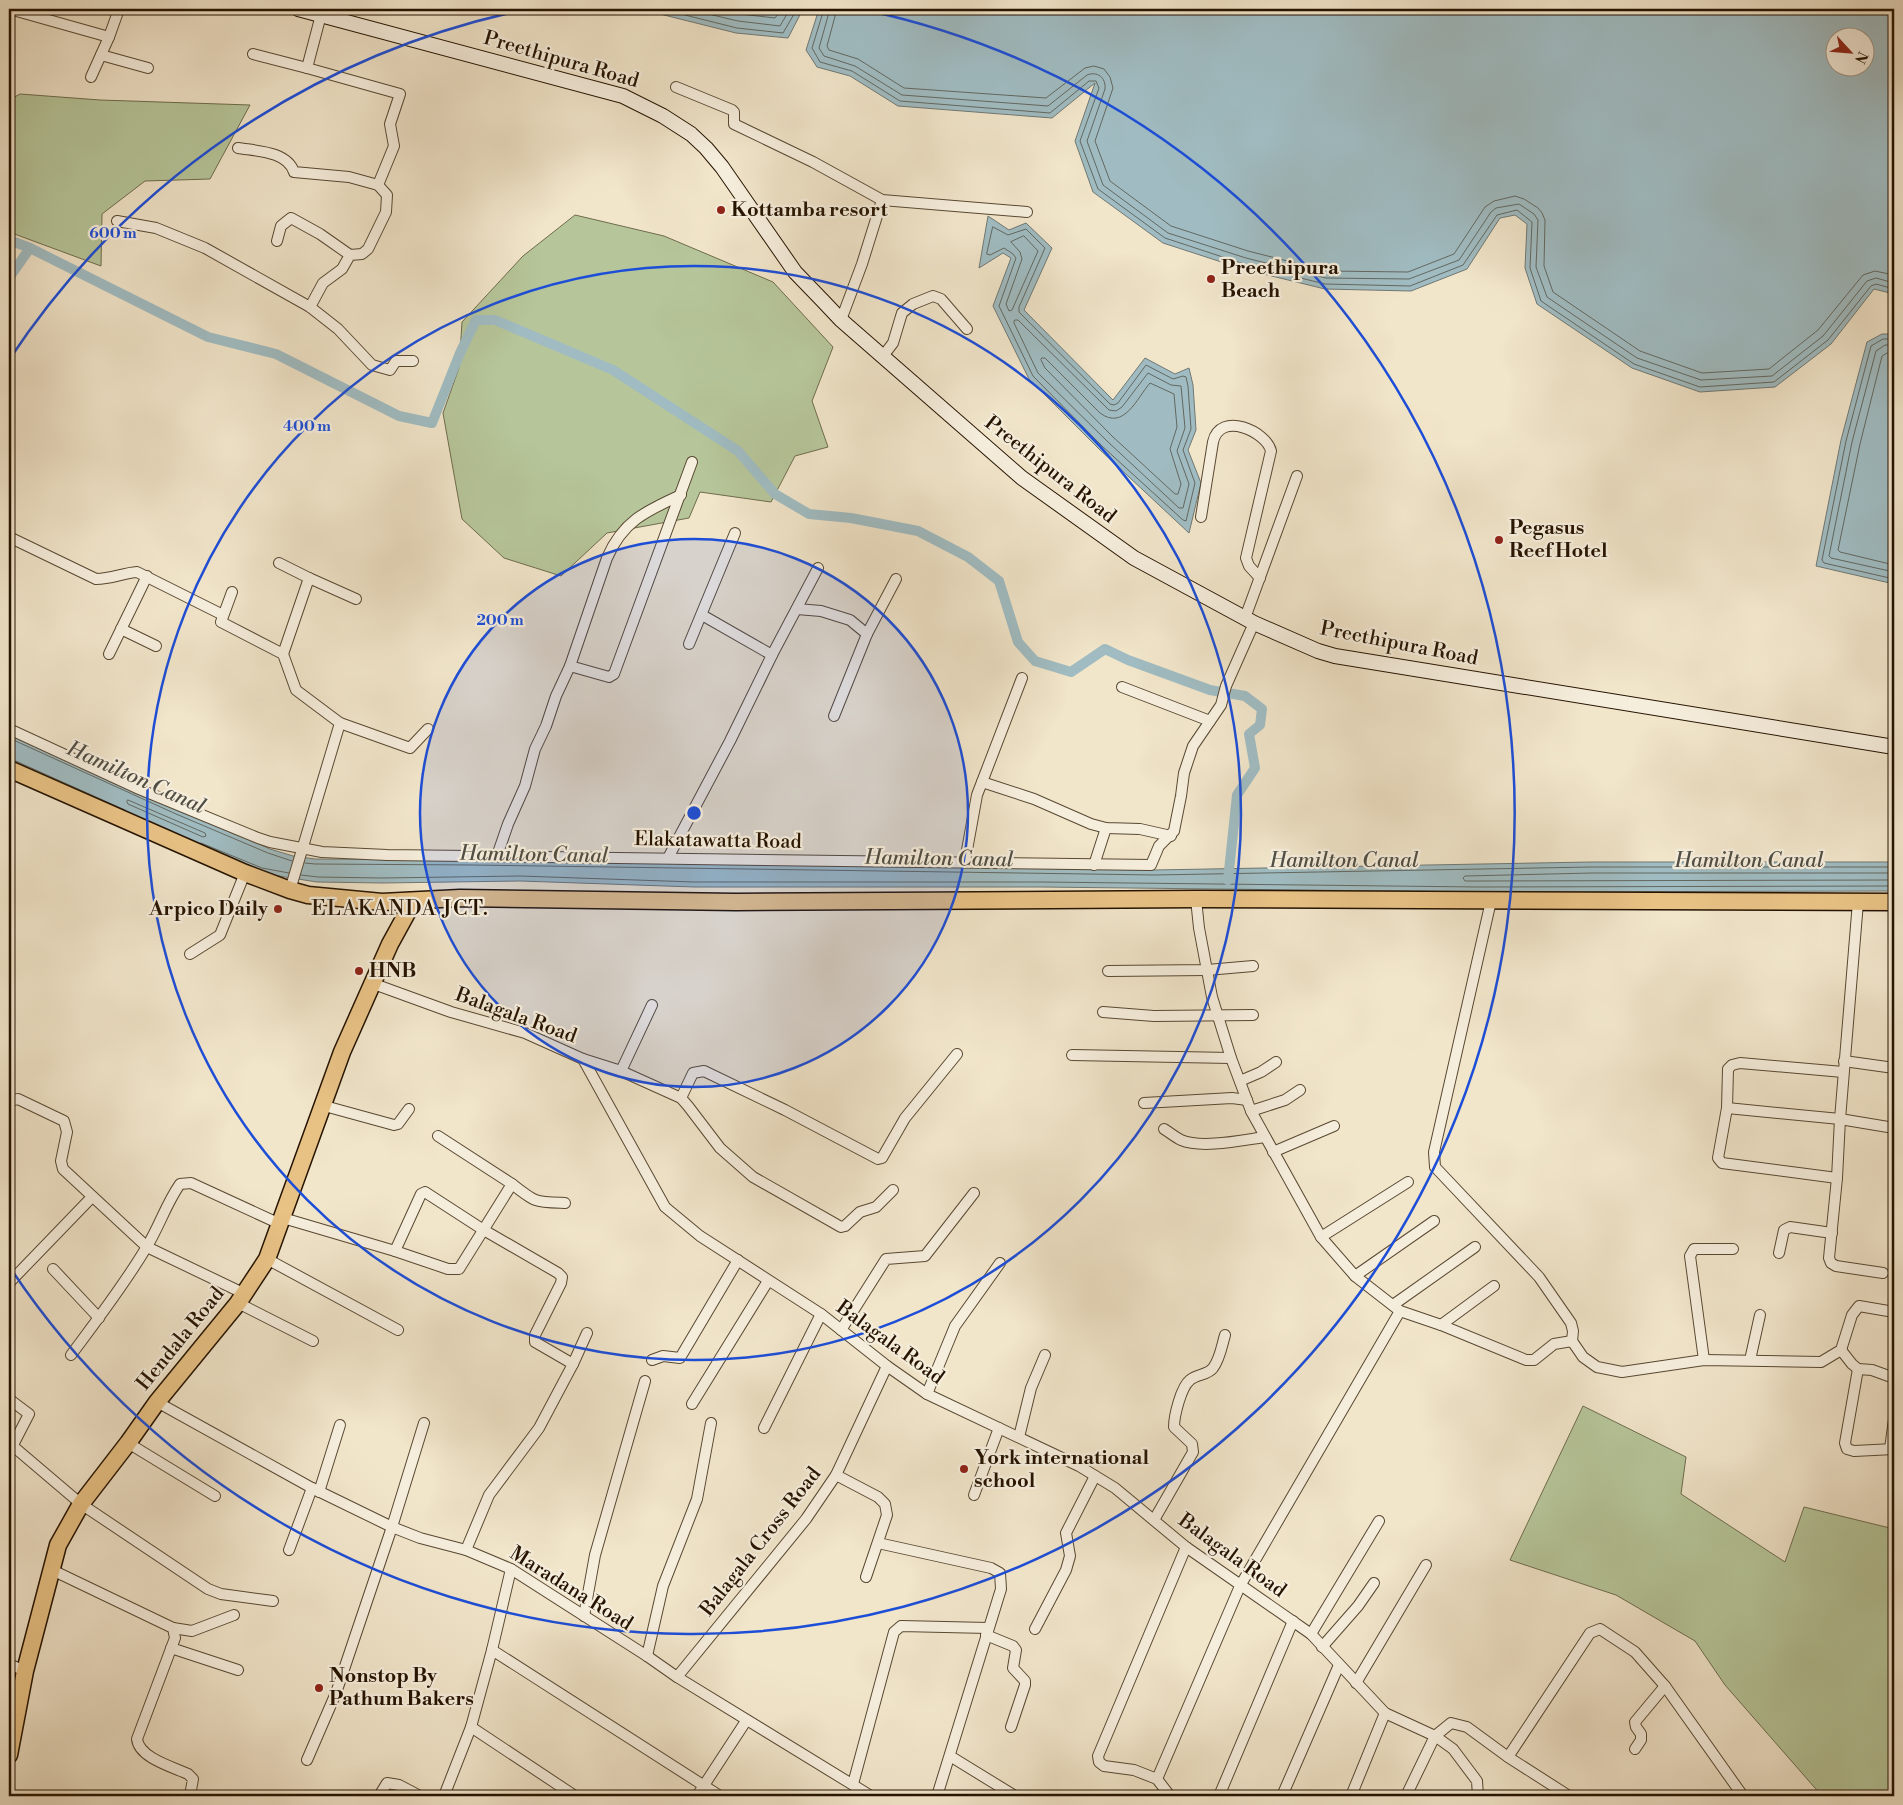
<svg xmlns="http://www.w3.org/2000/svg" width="1903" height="1805" viewBox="0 0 1903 1805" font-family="'Libre Bodoni',serif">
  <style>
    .green { fill: #b6c69a; stroke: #6e6c4d }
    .water { fill: #a0bcc2; stroke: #6f7874; fill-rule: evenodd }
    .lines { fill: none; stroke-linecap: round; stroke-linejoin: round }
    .shore { stroke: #626861; stroke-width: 1 }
    .canal { stroke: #a0bcc2; stroke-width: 10 }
    .street-casing { stroke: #584832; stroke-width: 12 }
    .secondary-casing { stroke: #251300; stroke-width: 16 }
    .primary-casing { stroke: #251300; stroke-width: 19 }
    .street { stroke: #f6eedd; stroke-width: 10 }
    .secondary { stroke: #f6eedd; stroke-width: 14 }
    .primary { stroke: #e8c285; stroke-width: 16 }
    .ring { fill: none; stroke: #1d4ed8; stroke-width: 2.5 }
    .poi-dot { fill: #8f2418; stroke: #f6eedd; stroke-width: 2 }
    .labels { text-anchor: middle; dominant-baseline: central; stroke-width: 4.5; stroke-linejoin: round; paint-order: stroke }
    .street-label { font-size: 20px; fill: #251300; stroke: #f6eedd }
    .poi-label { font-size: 20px; font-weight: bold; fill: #251300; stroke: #f6eedd; text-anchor: start }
    .water-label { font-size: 21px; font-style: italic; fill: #504e44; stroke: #f6eedd }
    .neighbourhood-label { font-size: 21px; letter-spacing: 1px; fill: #251300; stroke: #f6eedd }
    .centre { fill: #1d4ed8; stroke: #f6eedd; stroke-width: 2.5 }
    .ring-label { font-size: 15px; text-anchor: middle; font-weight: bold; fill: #1d4ed8; stroke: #f6eedd; stroke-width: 4.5; stroke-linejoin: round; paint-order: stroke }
  </style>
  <rect width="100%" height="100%" fill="#f1e5ca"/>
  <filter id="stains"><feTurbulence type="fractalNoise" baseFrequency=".004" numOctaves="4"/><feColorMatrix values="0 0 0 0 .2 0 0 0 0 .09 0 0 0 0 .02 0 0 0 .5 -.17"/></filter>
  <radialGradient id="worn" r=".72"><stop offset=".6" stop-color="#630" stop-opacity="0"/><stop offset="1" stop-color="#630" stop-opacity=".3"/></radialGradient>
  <!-- green -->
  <g class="green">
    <polygon points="20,94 100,100 250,105 210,179 145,181 102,214 101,266 9,232 9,100"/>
    <polygon points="575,215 664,236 773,282 833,347 812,401 828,447 795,456 771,502 700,492 689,518 607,533 561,576 504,558 462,519 443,413 459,368 462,322 523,256"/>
    <polygon points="1583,1406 1686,1457 1681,1494 1785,1562 1804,1507 1894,1529 1894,1796 1822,1796 1725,1685 1695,1641 1616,1595 1510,1560"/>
  </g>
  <!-- water -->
  <g class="water">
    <polygon points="640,9 803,9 788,38 736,33"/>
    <path d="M819 9H1894V294L1874 289 1831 344 1775 387 1700 392 1632 368 1537 304 1525 268 1527 224 1515 215 1500 218 1467 269 1411 291 1325 289 1243 269 1163 243 1093 192 1075 141 1095 83 1052 118 898 106 850 76 817 67 806 50ZM1836 38H1866V68H1836Z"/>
    <polygon points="988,216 1009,230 1026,223 1052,248 1024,310 1113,400 1145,358 1175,374 1189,368 1193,385 1196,430 1188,450 1201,483 1189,533 1099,449 1029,379 993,306 1011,258 1003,253 979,268"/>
    <polygon points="1882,334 1894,334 1894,584 1816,566 1841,440 1867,342"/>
    <polygon points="9,733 270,849 293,856 315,859 473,860 1155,870 1591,862 1894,862 1894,891 1478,892 1041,887 694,887 520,881 382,883 317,882 260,873 9,762"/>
  </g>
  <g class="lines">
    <!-- shore -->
    <g class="shore">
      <polyline points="661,9 737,28 783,33 797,9"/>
      <polyline points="687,9 738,21 780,26 790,9"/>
      <polyline points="718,9 740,14 775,18 782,9"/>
      <polyline points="824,9 812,48 820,62 852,71 900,101 1050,113 1089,81 1096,81 1099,88 1080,141 1098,189 1165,238 1244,264 1325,284 1410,286 1463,265 1497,215 1517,210 1532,222 1530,268 1541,301 1634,364 1700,387 1774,382 1828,340 1871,286 1876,284 1894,289"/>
      <path d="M830 9 819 48 824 56 855 66 902 95 1048 106 1087 75C1097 71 1106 77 1105 89L1087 141 1103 185 1168 233 1246 258 1326 278 1409 279 1459 260 1491 212 1496 208 1519 204 1534 214 1538 220 1536 267 1547 297 1637 358 1701 380 1772 376 1823 336 1867 281 1876 278 1894 283"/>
      <polyline points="837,9 827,46 829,50 858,59 904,88 1046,98 1085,68 1094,66 1104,69 1110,77 1113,88 1095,141 1110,181 1171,226 1248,251 1327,271 1408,272 1454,254 1485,207 1494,201 1515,196 1524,199 1538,208 1542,213 1545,220 1544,266 1553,292 1640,351 1702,373 1769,369 1818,330 1863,275 1875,271 1894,275"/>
      <polygon points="993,227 1008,235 1026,229 1045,248 1019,307 1019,312 1110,404 1114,405 1118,403 1146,365 1173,379 1183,376 1186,377 1188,386 1191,429 1183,450 1195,483 1186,521 1183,520 1102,446 1033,376 999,306 1016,258 1013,254 1004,248 990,255 987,254"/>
      <polygon points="1024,236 1038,251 1012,310 1009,311 1006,304 1022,259 1020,252 1011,242"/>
      <polygon points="1015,320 1018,320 1109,410 1116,411 1122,407 1148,373 1171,385 1181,386 1185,428 1177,451 1189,484 1183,508 1179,508 1107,441 1038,373 1014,323"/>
      <polyline points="1894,339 1883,339 1871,346 1846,441 1822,560 1824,563 1894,579"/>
      <polyline points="1894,345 1885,345 1876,351 1852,442 1829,556 1831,558 1894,572"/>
      <polyline points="1894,353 1887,353 1882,356 1860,444 1838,550 1840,552 1894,565"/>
      <path d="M1042 358H1045L1100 413C1124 431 1137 398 1150 383L1174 394 1177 427 1170 449 1181 484 1178 494H1175L1112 436 1045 368 1041 360Z"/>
      <polyline points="9,738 176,814 268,853 292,861"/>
      <polyline points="9,758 125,810"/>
      <polygon points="128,800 205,833 206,836 203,837 128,804 127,802"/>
      <polyline points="201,843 262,868 289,873"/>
      <polyline points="305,863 315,864 473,865 1155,875 1591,867 1894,867"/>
      <polyline points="1894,873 1592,873 1465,876 1463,878 1465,881 1478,881 1894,880"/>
      <polyline points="301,875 318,877 382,878 520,876 694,882 1041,882 1478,887 1894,886"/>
    </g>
    <!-- canal -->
    <g class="canal">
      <polyline points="9,240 30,248 208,337 276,354 399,416 432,423 460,353 476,320 495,320 613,370 738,451 775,494 809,514 851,518 918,531 968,557 999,581 1018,642 1035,661 1071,672 1105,649 1128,660 1210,690 1245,696 1262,709 1260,725 1249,734 1255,768 1237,795 1228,880"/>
      <polyline points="9,278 30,248"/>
    </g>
    <!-- street casing -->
    <g class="street-casing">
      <g id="street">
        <polyline points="13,10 109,37"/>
        <polyline points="253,54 307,68 400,94 390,124 394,146 378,185"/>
        <polyline points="101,55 148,68"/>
        <polyline points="307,68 322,11"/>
        <polyline points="91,77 109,37 119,9"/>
        <polyline points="676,87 732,110 734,112 734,124 813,162 882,200 1027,212"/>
        <path d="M238 148C256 151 287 151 294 172L349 177 378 185 387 195 386 212 368 249 362 254 350 255 342 269 323 283 310 307"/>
        <polyline points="117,221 156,228 205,248 310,307 338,329 372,365 390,370 396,361 413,361"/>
        <polyline points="277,241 281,226 291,218 320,234 350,255"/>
        <polyline points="841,320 862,264 882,200"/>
        <polyline points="883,356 893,343 902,313 913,304 933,296 941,299 967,329"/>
        <path d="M1201 517 1213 442C1220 410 1267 432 1271 451L1246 558 1249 566 1260 578"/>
        <path d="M9 537 96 579C111 579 123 573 137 572L223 615"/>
        <polyline points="279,563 309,578 283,654"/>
        <polyline points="309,578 356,599"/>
        <polyline points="232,592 221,622 283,654 296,690 340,723 290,890"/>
        <polyline points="797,609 821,611 850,620 867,634 834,716"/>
        <polyline points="702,615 772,655"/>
        <polyline points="1245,618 1297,476"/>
        <polyline points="121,629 156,646"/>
        <polyline points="867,634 896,579"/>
        <polyline points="689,644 735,533"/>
        <polyline points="109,654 147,576"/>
        <polyline points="570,666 609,677 614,674 692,462"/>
        <polyline points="1122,687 1210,721"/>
        <polyline points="340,723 410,748 428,729"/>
        <polyline points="9,729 139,789 258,838 270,842 322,852 387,855 1151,865 1159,846 1174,831 1181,796 1184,773 1193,746 1221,705 1226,686 1254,623"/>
        <polyline points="982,782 1034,799 1091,824 1106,828 1140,829 1171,836"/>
        <path d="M497 856 508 824 525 786 535 749 546 726 556 696 570 666 607 558C623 521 646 511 681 495"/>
        <polyline points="668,858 730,741 772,655 818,568"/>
        <polyline points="965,861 977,795 1022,678"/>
        <polyline points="1094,865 1106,828"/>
        <polyline points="1196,899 1199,928 1212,997 1231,1058 1251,1111 1321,1237 1355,1276 1400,1311 1441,1325 1526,1360 1534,1360 1554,1344 1572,1341 1583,1357 1597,1367 1622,1372 1704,1360 1821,1362 1841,1350 1852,1315 1859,1306 1894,1312"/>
        <polyline points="1491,901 1434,1152 1435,1167 1539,1277 1571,1323 1573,1331 1572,1341"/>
        <polyline points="1858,902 1840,1119 1837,1178 1829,1258 1831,1263 1836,1266 1883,1273"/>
        <polyline points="190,954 220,935 245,873"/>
        <polyline points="1108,971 1207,970 1253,966"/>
        <polyline points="374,984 451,1012 525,1033 583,1059 665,1207 700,1236 821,1314 887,1366 927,1394 1079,1466 1115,1488 1186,1547 1311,1634 1385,1713 1435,1736 1406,1796"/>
        <polyline points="1103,1012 1154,1016 1253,1015"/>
        <polyline points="1072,1055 1231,1058"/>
        <polyline points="583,1059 621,1071 681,1098 688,1106 720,1148 753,1177 841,1227 845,1226 860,1212 876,1207 893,1190"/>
        <polyline points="1844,1061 1894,1068"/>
        <polyline points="621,1071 652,1005"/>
        <polyline points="1240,1081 1261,1072 1276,1062"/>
        <polyline points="681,1098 693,1073 704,1071 785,1110 878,1159 882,1158 905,1118 957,1054"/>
        <polyline points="9,1101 18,1099 64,1121 67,1132 61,1161 63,1169 147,1247 245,1294"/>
        <polyline points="1144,1103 1232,1098 1247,1100"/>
        <polyline points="321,1105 394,1125 398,1124 409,1109"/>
        <polyline points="1727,1108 1840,1119 1894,1128"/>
        <polyline points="1251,1111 1285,1100 1300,1090"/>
        <path d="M1164 1129C1169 1132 1175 1137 1181 1140 1202 1149 1243 1140 1265 1137"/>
        <polyline points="1273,1152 1334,1126"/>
        <polyline points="1837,1178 1722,1163 1718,1158 1727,1108 1728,1069 1732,1065 1740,1063 1843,1072"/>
        <path d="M512 1184C536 1203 535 1202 565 1203"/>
        <polyline points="283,1218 395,1251 421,1194 425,1192 428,1194 482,1229 558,1273 562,1277 561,1283 535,1335 535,1342 573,1364"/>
        <polyline points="1321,1237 1408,1182"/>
        <polyline points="395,1251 448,1269 459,1269 512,1184 438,1136"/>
        <polyline points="1779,1253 1784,1230 1790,1227 1832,1233"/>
        <polyline points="267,1259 398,1330"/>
        <polyline points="53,1269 99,1318"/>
        <polyline points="1355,1276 1434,1221"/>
        <polyline points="9,1283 92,1197"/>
        <polyline points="238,1303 313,1341"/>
        <polyline points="1393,1305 1475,1247"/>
        <polyline points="1441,1325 1494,1286"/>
        <polyline points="841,1330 886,1259 925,1256 974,1193"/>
        <polyline points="1841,1350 1852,1364 1858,1369 1872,1370 1894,1378"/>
        <path d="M71 1355C97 1320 124 1285 146 1248 159 1227 166 1204 180 1184L191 1183 280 1224"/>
        <polyline points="652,1360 663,1356 680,1358 738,1260"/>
        <polyline points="1704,1360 1690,1256 1694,1249 1733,1249"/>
        <polyline points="1750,1360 1760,1315"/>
        <polyline points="1858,1369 1845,1443 1847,1449 1854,1451 1894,1449"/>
        <polyline points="927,1394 955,1326 1000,1263"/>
        <polyline points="9,1399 29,1414 14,1443 14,1447 81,1504 208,1589 221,1594 273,1601"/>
        <polyline points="157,1402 312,1488 392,1527 420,1538 466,1550 511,1569 647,1656 677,1677 871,1796"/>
        <polyline points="692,1404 768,1281"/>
        <polyline points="764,1428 821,1314"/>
        <polyline points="1019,1437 1031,1388 1045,1355"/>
        <polyline points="128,1443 215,1496"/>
        <polyline points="1890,1449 1894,1419"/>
        <polyline points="836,1475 878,1497 885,1504 887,1515 866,1577"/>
        <polyline points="319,1492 340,1425"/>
        <polyline points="974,1495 999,1428"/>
        <path d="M1154 1520 1193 1452 1192 1444 1174 1427C1174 1416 1181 1387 1190 1380 1197 1374 1208 1375 1213 1368 1220 1359 1222 1345 1225 1335"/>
        <polyline points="878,1543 991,1568 1000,1573 1001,1589 937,1796"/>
        <polyline points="289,1550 312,1488"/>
        <polyline points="466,1550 489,1495 539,1428 573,1364 587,1333"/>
        <path d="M52 1570 173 1628 175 1638 137 1739C139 1758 173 1767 188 1774L193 1779 191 1790"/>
        <polyline points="584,1616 595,1555 645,1381"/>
        <polyline points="173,1628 192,1631 234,1615"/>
        <polyline points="1035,1629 1066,1570 1070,1556 1066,1533 1095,1476"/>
        <polyline points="1311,1634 1379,1521"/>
        <polyline points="986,1635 1013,1646 1016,1650 1013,1668 1025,1681 1025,1685 1011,1727"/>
        <polyline points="1322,1647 1358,1606 1374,1583"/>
        <polyline points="171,1648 238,1670"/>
        <polyline points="492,1650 720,1796"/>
        <polyline points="647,1656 663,1586 697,1499 711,1423"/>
        <polyline points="9,1664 25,1671"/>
        <polyline points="677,1677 806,1519 836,1475 887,1366"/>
        <polyline points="1356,1683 1426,1565"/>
        <polyline points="471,1727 575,1796"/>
        <polyline points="1635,1749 1641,1740 1641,1734 1636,1727 1635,1722 1665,1686"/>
        <polyline points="950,1756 1015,1796"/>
        <polyline points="1508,1757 1569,1796"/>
        <polyline points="307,1760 336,1693 392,1527 424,1423"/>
        <polyline points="1157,1779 1240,1586 1400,1311"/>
        <polyline points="853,1784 894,1632 901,1626 988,1628"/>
        <polyline points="379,1796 387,1783 399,1785 420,1796"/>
        <polyline points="444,1796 471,1727 492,1650 511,1569"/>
        <polyline points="697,1796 746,1721"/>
        <polyline points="1170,1796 1157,1779 1134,1770 1104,1766 1099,1762 1098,1756 1186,1547"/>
        <polyline points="1219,1796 1293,1621"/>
        <polyline points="1282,1796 1339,1665"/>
        <polyline points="1351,1796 1385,1713"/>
        <polyline points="1478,1796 1477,1781 1453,1749 1435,1736 1451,1723 1467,1727 1508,1757 1590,1633 1600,1629 1635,1652 1665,1686 1743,1796"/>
      </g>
    </g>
    <!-- secondary casing -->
    <g class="secondary-casing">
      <polyline id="secondary" points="298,9 623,96 663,116 691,134 706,148 722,167 795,272 823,301 841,320 1022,478 1134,558 1254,623 1318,651 1335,656 1894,747"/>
    </g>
    <!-- primary casing -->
    <g class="primary-casing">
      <g id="primary">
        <polyline points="9,769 245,873 290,890 308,895 382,902 460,898 736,902 1196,899 1894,902"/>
        <polyline points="9,1755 25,1671 58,1545 81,1504 128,1443 157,1402 238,1303 267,1259 342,1052 390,944 407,913 409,901"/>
      </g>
    </g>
    <!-- street -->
    <use href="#street" class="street"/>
    <!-- secondary -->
    <use href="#secondary" class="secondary"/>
    <!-- primary -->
    <use href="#primary" class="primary"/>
  </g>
  <!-- distance rings -->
  <circle cx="694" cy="813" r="274" fill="#1d4ed8" fill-opacity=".12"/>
  <g class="ring">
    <circle cx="694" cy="813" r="274"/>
    <circle cx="694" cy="813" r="547"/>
    <path d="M9 360A821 821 0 0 1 523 10M865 10A821 821 0 1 1 9 1266"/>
  </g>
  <!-- markers -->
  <g class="poi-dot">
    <circle cx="721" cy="210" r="5"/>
    <circle cx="1211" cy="279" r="5"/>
    <circle cx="1499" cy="540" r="5"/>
    <circle cx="278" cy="909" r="5"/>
    <circle cx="359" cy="971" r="5"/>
    <circle cx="964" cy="1469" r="5"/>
    <circle cx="319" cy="1688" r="5"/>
  </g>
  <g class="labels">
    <!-- street labels -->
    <g class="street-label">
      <text transform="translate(561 60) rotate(16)">Preethipura Road</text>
      <text transform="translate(1050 470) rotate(38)">Preethipura Road</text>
      <text transform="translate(1399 644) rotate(11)">Preethipura Road</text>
      <text transform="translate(718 841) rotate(1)">Elakatawatta Road</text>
      <text transform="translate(516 1016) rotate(20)">Balagala Road</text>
      <text transform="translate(181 1339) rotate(-51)">Hendala Road</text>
      <text transform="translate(890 1343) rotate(36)">Balagala Road</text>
      <text transform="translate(761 1542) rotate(-52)">Balagala Cross Road</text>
      <text transform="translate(1232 1556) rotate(36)">Balagala Road</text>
      <text transform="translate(571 1589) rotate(32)">Maradana Road</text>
    </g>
    <!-- poi labels -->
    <g class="poi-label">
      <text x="731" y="210">Kottamba resort</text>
      <text x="1221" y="268">Preethipura<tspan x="1221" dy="23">Beach</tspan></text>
      <text x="1509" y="528">Pegasus<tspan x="1509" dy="23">Reef Hotel</tspan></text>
      <text x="268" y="909" text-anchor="end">Arpico Daily</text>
      <text x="369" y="971">HNB</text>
      <text x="974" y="1458">York international<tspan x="974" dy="23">school</tspan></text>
      <text x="329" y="1676">Nonstop By<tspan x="329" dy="23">Pathum Bakers</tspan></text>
    </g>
    <!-- water labels -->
    <g class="water-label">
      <text transform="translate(136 778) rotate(24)">Hamilton Canal</text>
      <text transform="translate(534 855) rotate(1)">Hamilton Canal</text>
      <text transform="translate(939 859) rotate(1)">Hamilton Canal</text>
      <text x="1344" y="861">Hamilton Canal</text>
      <text x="1749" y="861">Hamilton Canal</text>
    </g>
    <!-- neighbourhood labels -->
    <g class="neighbourhood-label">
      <text x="400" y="909">ELAKANDA JCT.</text>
    </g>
  </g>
  <circle cx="694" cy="813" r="8" class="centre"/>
  <g class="ring-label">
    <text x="113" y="238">600 m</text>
    <text x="307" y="431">400 m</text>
    <text x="500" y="625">200 m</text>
  </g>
  <!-- margin -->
  <rect width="1903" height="1805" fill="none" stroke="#f1e5ca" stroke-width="30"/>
  <rect x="10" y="10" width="1883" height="1785" fill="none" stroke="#251300" stroke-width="2.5"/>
  <rect x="15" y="15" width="1873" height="1775" fill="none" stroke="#251300"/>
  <!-- north arrow -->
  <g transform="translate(1850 52) rotate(116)"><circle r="24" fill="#f6eedd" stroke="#a29685"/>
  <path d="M0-4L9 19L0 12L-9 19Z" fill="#8f2418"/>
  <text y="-8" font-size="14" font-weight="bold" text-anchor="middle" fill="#251300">N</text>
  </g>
  <rect width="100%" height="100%" filter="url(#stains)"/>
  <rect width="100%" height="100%" fill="url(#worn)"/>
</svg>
